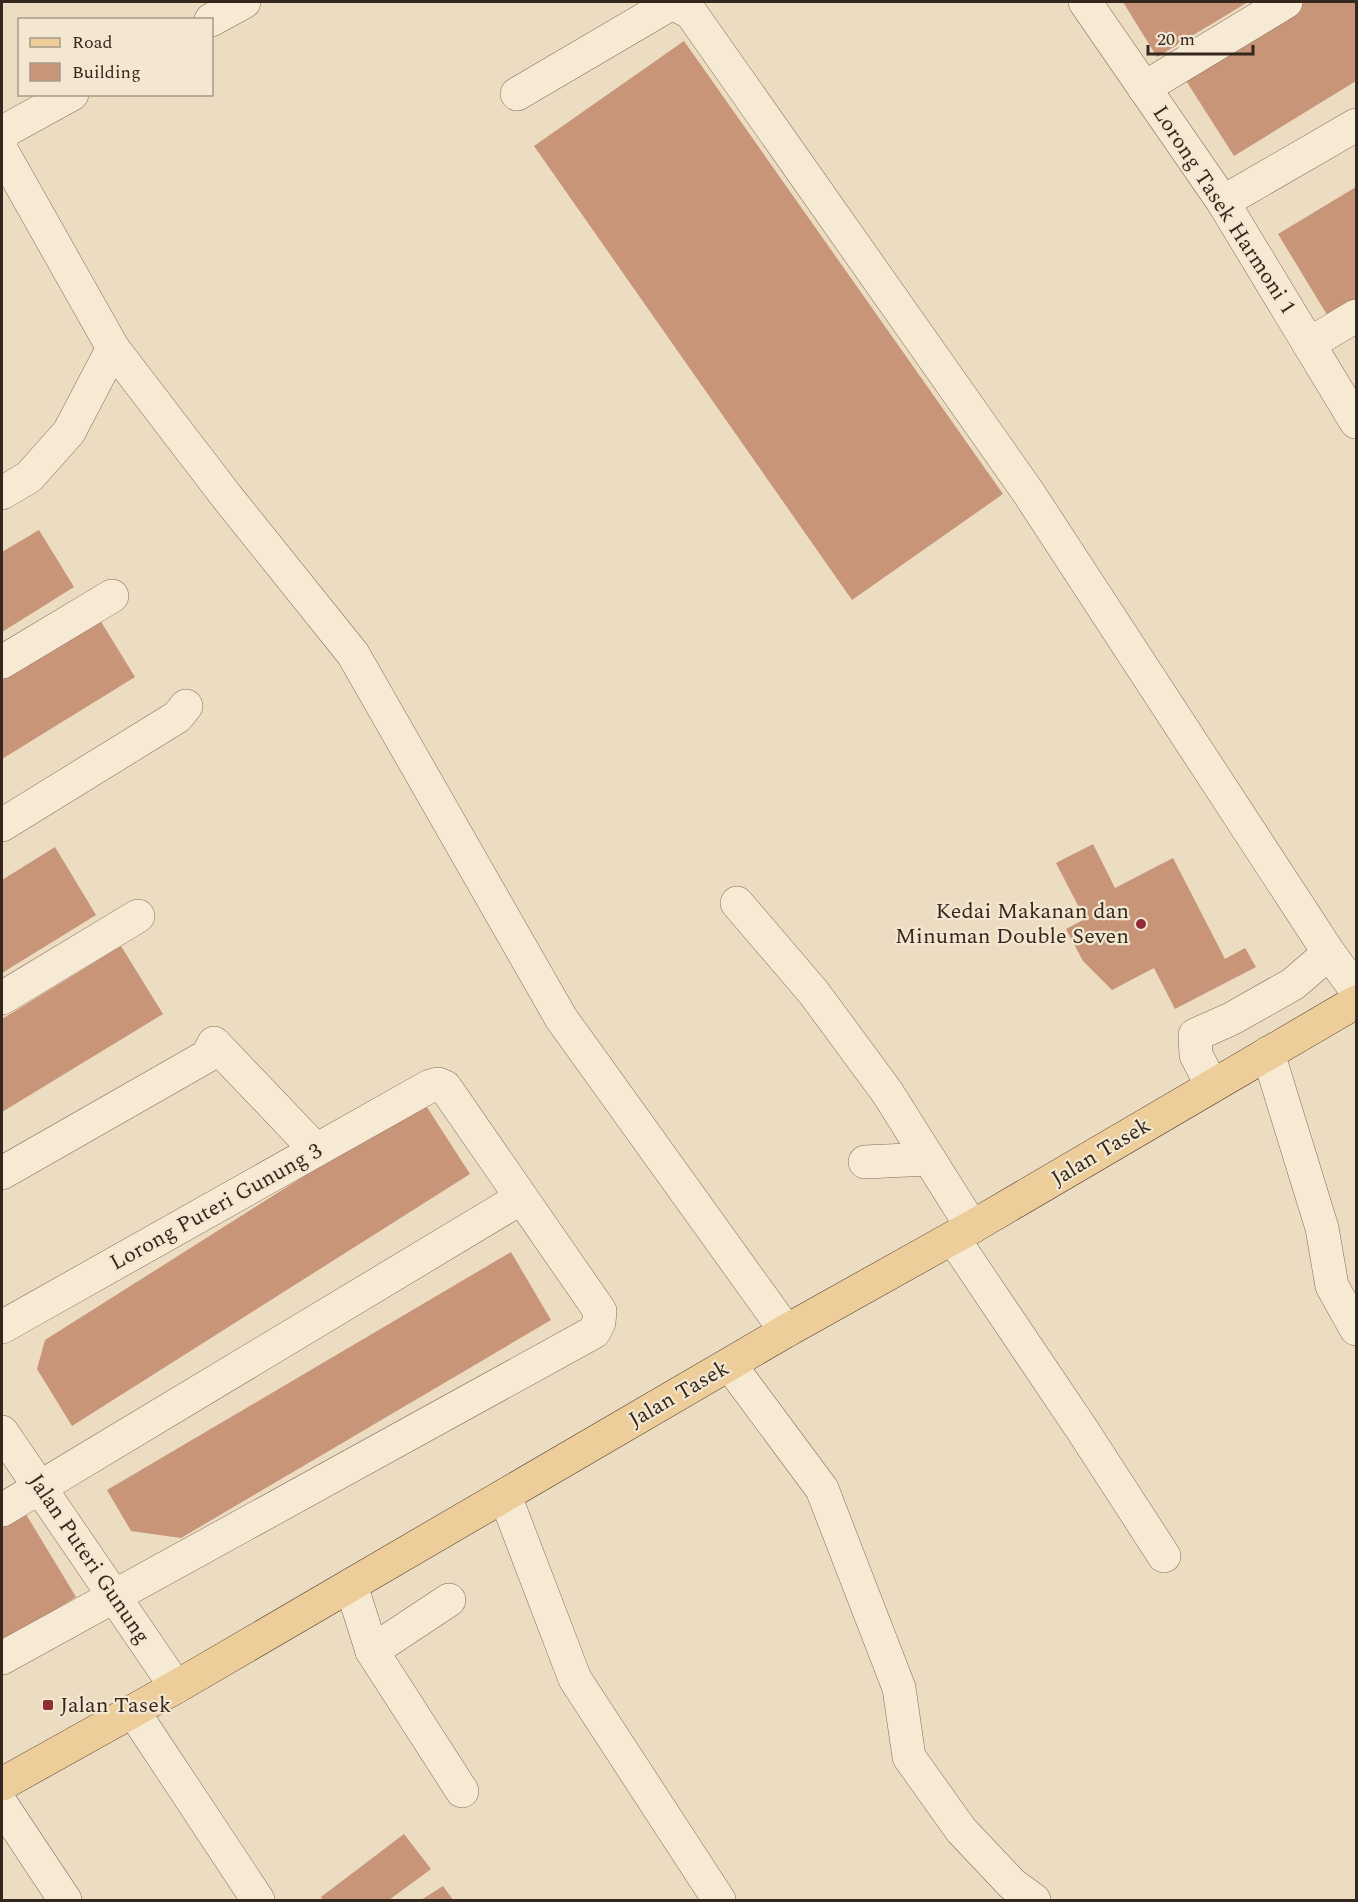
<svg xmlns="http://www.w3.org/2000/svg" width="1358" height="1902" viewBox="0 0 1358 1902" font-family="Spectral,serif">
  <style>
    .building { fill: #c89579 }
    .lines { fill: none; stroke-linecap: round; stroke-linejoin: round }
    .minor-casing { stroke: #846d5a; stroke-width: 34 }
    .major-casing { stroke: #523c2e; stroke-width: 34 }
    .minor { stroke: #f7ead4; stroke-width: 33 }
    .major { stroke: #edce9b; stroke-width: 33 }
    .poi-dot { fill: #902d35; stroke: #f3e7d1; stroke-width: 2 }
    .labels { text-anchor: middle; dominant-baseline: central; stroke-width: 4.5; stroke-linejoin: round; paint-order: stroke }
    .street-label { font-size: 22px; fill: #34271d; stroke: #f3e7d1 }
    .poi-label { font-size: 22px; fill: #34271d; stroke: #f3e7d1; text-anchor: end }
  </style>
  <rect width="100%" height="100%" fill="#ebdcc2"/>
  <!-- building -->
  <g class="building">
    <polygon points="1123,2 1248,2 1157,57"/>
    <polygon points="1305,2 1356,2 1356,81 1234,156 1183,76"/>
    <polygon points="684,41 1003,494 852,600 534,146"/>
    <polygon points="1356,187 1356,301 1329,318 1278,234"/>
    <polygon points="39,530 74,587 2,632 2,552"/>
    <polygon points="100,620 135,677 2,759 2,680"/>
    <polygon points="1093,844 1115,888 1173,858 1225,959 1245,948 1256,967 1175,1009 1154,968 1112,990 1083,961 1066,929 1085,919 1056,863"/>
    <polygon points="55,847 96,915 2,973 2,880"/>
    <polygon points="121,946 163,1014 2,1112 2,1019"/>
    <polygon points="423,1101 470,1174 72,1426 37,1369 45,1340"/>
    <polygon points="511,1252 551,1320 181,1538 131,1531 107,1490"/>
    <polygon points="21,1506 76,1597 2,1642 2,1517"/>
    <polygon points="404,1834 431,1869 389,1900 323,1900 321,1897"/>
    <polygon points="443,1886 453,1900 421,1900"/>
  </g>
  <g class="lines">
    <!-- minor casing -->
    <g class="minor-casing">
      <g id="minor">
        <polyline points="1085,2 1223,202 1356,422"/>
        <polyline points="211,20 244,2"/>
        <polyline points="1144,88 1286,2"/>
        <polyline points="517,94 672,3 691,13 1028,492 1329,953 1356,990"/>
        <polyline points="2,138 3,132 72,94"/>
        <polyline points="2,151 113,348 227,497 353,654 561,1018 786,1331"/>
        <polyline points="1223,202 1356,125"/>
        <polyline points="1309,344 1356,316"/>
        <polyline points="2,493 29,477 69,432 113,348"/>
        <polyline points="2,662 112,596"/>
        <polyline points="2,825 177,717 186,706"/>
        <polyline points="737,903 814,993 887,1092 972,1227"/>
        <polyline points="2,998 138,916"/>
        <polyline points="1268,1053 1322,1228 1332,1286 1356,1329"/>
        <polyline points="1212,1086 1196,1055 1195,1035 1231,1019 1293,984 1329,953"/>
        <polyline points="865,1162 929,1159"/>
        <polyline points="2,1173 207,1056 214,1043 316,1150"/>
        <polyline points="953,1238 1083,1431 1164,1556"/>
        <polyline points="2,1327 430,1086 438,1084 445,1087 600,1311 599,1322 594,1332 2,1658"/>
        <polyline points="730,1365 822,1489 899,1688 909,1757 961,1830 1012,1884 1034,1900"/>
        <polyline points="2,1432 176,1687"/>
        <polyline points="505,1496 575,1679 719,1900"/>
        <polyline points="2,1510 521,1198"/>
        <polyline points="351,1585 372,1651 462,1791"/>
        <polyline points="372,1651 449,1600"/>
        <polyline points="133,1711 258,1900"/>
        <polyline points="2,1805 65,1900"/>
      </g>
    </g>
    <!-- major casing -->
    <g class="major-casing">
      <polyline id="major" points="2,1784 176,1687 786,1331 972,1227 1356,1002"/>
    </g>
    <!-- minor -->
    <use href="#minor" class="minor"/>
    <!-- major -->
    <use href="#major" class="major"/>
  </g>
  <!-- markers -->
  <g class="poi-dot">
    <circle cx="1141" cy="924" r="6"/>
    <rect x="42" y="1699" width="12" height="12" rx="3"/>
  </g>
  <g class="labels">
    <!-- street labels -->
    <g class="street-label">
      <text transform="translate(1224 210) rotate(57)">Lorong Tasek Harmoni 1</text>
      <text transform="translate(1101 1152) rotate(-31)">Jalan Tasek</text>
      <text transform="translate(216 1207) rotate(-29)">Lorong Puteri Gunung 3</text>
      <text transform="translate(679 1394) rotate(-30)">Jalan Tasek</text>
      <text transform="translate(89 1559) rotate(56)">Jalan Puteri Gunung</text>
    </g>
    <!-- poi labels -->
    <g class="poi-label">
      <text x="1129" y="911">Kedai Makanan dan<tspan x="1129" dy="25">Minuman Double Seven</tspan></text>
      <text x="60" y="1705" text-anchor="start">Jalan Tasek</text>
    </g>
  </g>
  <!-- border -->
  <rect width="1358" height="1902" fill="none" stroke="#34271d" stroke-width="6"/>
  <!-- legend -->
  <rect x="18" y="18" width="195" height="78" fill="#f3e7d1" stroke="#a79a89" stroke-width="1.5"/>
  <rect x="30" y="38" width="30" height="9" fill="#edce9b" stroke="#a79a89" stroke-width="1.5"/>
  <text x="72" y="48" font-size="18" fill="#34271d">Road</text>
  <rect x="30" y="63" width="30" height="18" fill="#c89579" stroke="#a79a89" stroke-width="1.5"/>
  <text x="72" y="78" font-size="18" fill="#34271d">Building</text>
  <!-- scale -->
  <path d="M1148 45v9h105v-9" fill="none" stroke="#34271d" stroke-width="3"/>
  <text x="1157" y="45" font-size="18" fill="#34271d" stroke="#f3e7d1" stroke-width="4.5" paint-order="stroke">20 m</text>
</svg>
